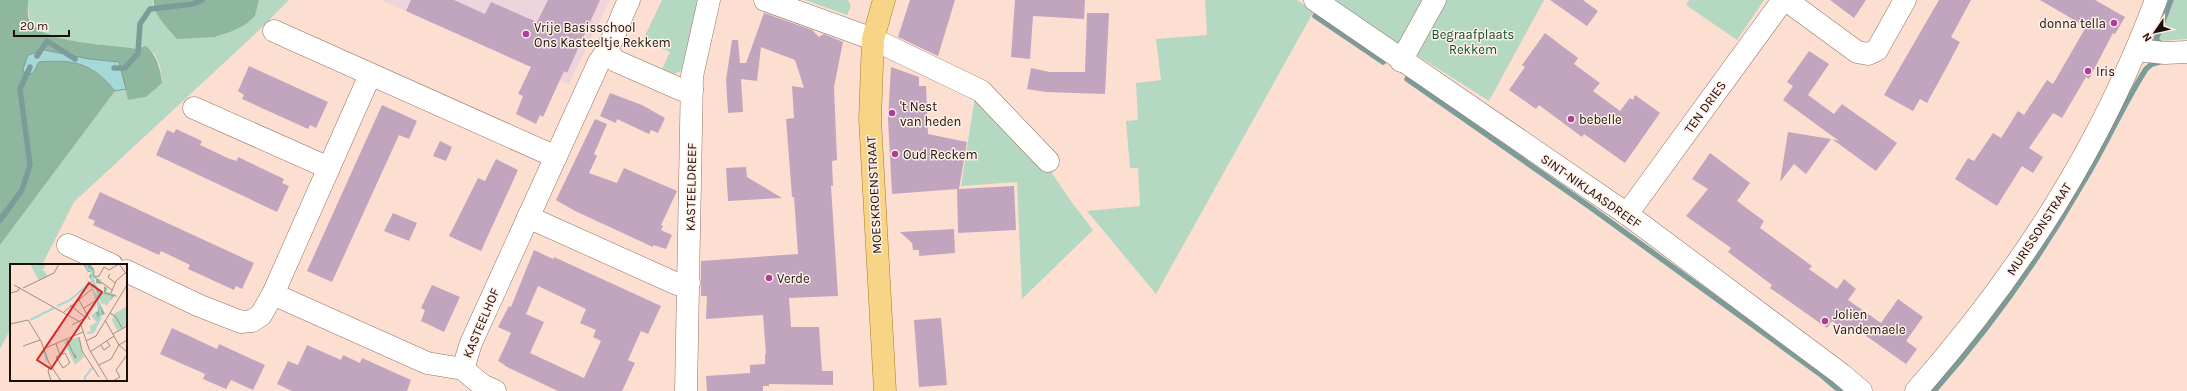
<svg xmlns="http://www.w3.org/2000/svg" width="2187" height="391" viewBox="0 0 2187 391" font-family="Karla,sans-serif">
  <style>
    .education { fill: #eed4db }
    .green { fill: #b4d8c1 }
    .forest { fill: #8fb69e }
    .water { fill: #a5d9d8; stroke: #7c9c9a }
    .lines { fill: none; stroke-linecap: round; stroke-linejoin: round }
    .stream { stroke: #7c9c9a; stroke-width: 5.5 }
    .building { fill: #c1a5bf; fill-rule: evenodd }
    .minor-casing { stroke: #937262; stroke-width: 23 }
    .major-casing { stroke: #a67d26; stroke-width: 23 }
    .minor { stroke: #fff; stroke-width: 22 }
    .major { stroke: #f7d486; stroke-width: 22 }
    .poi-dot { fill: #af3e99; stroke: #fff0e8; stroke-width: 1.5 }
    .labels { text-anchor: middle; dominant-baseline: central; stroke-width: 3; stroke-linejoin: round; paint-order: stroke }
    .poi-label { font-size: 13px; fill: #1c0f09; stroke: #fff0e8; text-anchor: start }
    .park-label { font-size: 13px; fill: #0c5030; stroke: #fff0e8 }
    .street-label { font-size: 13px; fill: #1c0f09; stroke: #fff0e8 }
    .inset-river { fill: none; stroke: #a5d9d8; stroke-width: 2 }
    .inset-road { fill: none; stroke: #a38c81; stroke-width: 1 }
    .view { fill: #d62828; fill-opacity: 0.15; stroke: #d62828; stroke-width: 2 }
    .inset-edge { fill: none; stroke: #1c0f09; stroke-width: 2 }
  </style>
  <rect width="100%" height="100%" fill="#fddfd1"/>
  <!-- education -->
  <polygon class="education" points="381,0 610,0 569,84"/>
  <!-- green -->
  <g class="green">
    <path d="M28 0H154L153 5 177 38 216 37 233 31 255 16 259 0H289L254 35 74 202 42 265H11V328L0 349V245L115 91 126 89 129 100 146 97 162 82 160 66 154 53C130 46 48 43 36 29 28 20 28 12 28 0Z"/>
    <polygon points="662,0 697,0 687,68 674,74 662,69 670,52 643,40"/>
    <polygon points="805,0 848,0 851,6 847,15"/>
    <polygon points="1205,0 1297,0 1314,11 1156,294 1087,211 1140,206 1138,168 1130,168 1126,121 1138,120 1136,83 1161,80 1156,39 1207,35"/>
    <polygon points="1330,0 1544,0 1489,101"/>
    <polygon points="1689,0 1764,0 1737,40 1686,5"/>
    <polygon points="2174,0 2187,0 2187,39 2159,41"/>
    <polygon points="975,97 1050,170 1070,200 1093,230 1022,299 1017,182 961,186"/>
  </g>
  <!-- forest -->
  <g class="forest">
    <path d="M0 0H28C28 5 27 14 29 19 39 44 111 44 136 49L146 46C157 56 160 67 162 83L146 97 128 100 119 62 89 59 44 50 33 73 38 62C74 59 92 63 115 91L0 245Z"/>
    <path d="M154 0H259L255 16 246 24 233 31 215 37 177 39C168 28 152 14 154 0Z"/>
  </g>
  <!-- water -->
  <path class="water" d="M44 50 89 59 119 62 126 89 115 91C92 63 74 59 39 62L33 73 25 75 23 69 28 55Z"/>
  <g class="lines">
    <!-- stream -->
    <g class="stream">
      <polyline points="1315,16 1383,62"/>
      <polyline points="2161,44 2156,40 2171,0"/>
      <polyline points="37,56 47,41 75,59"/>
      <polyline points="114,68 125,68 138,53 140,24 150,9 193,4 202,0"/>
      <polyline points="1407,79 1590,207 1820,374 1840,391"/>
      <polyline points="0,220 22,190 30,165 20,89 30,67"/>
      <path d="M1934 391C1991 327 2041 256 2084 181 2106 145 2123 105 2146 69L2152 64 2163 61"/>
    </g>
  </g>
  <!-- building -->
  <g class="building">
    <polygon points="411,0 454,0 485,14 491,2 537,22 548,0 600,0 567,73 564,71 543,117 540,115 536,124 516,114 523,96 518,94 531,67 406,11"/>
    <polygon points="910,0 955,0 938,56 898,37"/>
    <polygon points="1015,0 1085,0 1084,19 1033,16 1030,59 1011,57"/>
    <polygon points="1550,0 1583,0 1598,11 1587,26"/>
    <polygon points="1830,0 1866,0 1854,18"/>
    <polygon points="1939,0 1971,0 1951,37 1960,42 1949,63 1927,103 1920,99 1913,111 1884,95"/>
    <polygon points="2040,0 2095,0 2125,17 2115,34 2113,33 2089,79 2086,77 2062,118 2053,113 2029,148 2043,157 2033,173 2022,166 1997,206 1955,179 1968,158 1974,161 1993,133 2001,138 2018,111 2024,115 2047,80 2053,84 2086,27"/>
    <polygon points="764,13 812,30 819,37 824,34 843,42 834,87 837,160 832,161 833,186 831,186 838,296 789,298 791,327 819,327 822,371 833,371 833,385 769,384 769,386 763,386 763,391 707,391 706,376 750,373 750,365 765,364 765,354 766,354 763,315 706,319 707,296 701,296 701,261 798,254 794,197 792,197 786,119 794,118 792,86 804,88 795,60 761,47 757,81 741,79 743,112 728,113 726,80 732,40 738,40 740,63 746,63"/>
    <polygon points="1087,13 1109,13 1105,94 1046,92 1027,89 1031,68 1050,72 1085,72"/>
    <polygon points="1545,33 1578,58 1574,64 1600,83 1593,91 1620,111 1630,98 1633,100 1635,95 1660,113 1625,163 1584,134 1582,137 1539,105 1536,109 1509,90 1525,67 1522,65"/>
    <polygon points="1809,51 1829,64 1808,95 1834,114 1842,104 1897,143 1876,171 1832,139 1839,141 1783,100 1793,86 1787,82"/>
    <polygon points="249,66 328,102 316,128 310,125 308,129 242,99 244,95 238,91"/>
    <polygon points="891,67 919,77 919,86 926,86 928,134 967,142 959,189 1014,186 1016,230 958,233 957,189 892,194 888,119"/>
    <polygon points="610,93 642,105 665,118 658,133 651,130 649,134 617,119 616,123 600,116"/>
    <polygon points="382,105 417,121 409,139 399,135 332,282 307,271"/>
    <polygon points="595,119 607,124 594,154 597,156 589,173 617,183 624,168 677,191 661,225 663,226 661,230 672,235 666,249 653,245 653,247 575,211 556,200"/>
    <polygon points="176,129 202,141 200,145 230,159 237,161 238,157 284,179 282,183 289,186 277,212 156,155 167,130 174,133"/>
    <polygon points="1788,132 1831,139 1806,174 1794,164 1780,182"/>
    <polygon points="440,141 452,147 446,161 433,156"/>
    <polygon points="1710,153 1750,183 1737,201 1764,221 1760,228 1812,266 1809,269 1837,289 1844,279 1856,289 1848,300 1881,323 1898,299 1923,317 1906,341 1917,349 1906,364 1852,326 1848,332 1832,321 1827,328 1770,288 1772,285 1728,252 1731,248 1686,216 1708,189 1692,179"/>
    <polygon points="496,159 518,170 481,251 449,236 478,178 485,181"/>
    <polygon points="746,167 747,177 782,198 728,201 726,168"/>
    <polygon points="100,192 254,263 242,289 236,286 234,290 188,269 190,265 161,251 159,255 93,225 95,221 88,218"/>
    <polygon points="393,213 417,223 409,241 384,231"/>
    <polygon points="954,229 955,253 919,256 919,250 913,250 912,243 900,232"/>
    <path d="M534 250 553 259 554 257 661 306 648 334 641 331 628 360 635 363 622 391H558L505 366V365L498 361 511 333 498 327 509 306 511 307ZM538 286 586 309 580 323 596 330 593 337 601 341 584 378 530 353 544 322 526 314Z"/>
    <polygon points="432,285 460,297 444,332 421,321 425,310 421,308"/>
    <polygon points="941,318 947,385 919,387 914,320"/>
    <polygon points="172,328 217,349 219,344 265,365 253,390 231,380 226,389 203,379 205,374 160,354"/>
    <polygon points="307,345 341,360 343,355 360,363 362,358 411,380 407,391 292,391 277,384 288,361 298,365"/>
  </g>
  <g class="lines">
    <!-- minor casing -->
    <g class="minor-casing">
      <g id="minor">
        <polyline points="765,0 873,39 981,91 1048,161"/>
        <polyline points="1315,0 1627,214 1841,374 1861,391"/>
        <polyline points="1786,0 1857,52 1868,54 1877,50 1905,0"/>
        <polyline points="274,31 556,157"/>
        <polyline points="2137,50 2165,53 2187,52"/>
        <polyline points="607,53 616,61 682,90 692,90"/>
        <polyline points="1401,61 1435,0"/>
        <polyline points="194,108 329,168"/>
        <polyline points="1627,214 1783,0"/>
        <polyline points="528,217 677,284 689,283"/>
        <polyline points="68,245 112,265"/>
        <polyline points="126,271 200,306 241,322 252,321 261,315 273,294 370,75"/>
        <polyline points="273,294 427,363 463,369"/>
        <path d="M463 369 471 343 599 62C611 48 620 18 629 0"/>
        <polyline points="463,369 482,385 495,391"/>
        <polyline points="686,391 692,76 709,0"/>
        <path d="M1916 391C2020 273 2101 147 2156 0"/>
      </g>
    </g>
    <!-- major casing -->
    <g class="major-casing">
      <polyline id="major" points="884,0 873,39 870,119 885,391"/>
    </g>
    <!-- minor -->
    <use href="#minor" class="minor"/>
    <!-- major -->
    <use href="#major" class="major"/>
  </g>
  <!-- markers -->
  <g class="poi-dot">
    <circle cx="2114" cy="23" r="4"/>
    <circle cx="526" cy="34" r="4"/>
    <circle cx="2088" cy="71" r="4"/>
    <circle cx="892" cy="113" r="4"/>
    <circle cx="1571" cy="119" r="4"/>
    <circle cx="895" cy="154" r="4"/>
    <circle cx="769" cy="278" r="4"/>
    <circle cx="1825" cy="321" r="4"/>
  </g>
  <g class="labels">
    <!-- poi labels -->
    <g class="poi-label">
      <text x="2106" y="23" text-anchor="end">donna tella</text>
      <text x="534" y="27">Vrije Basisschool<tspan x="534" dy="15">Ons Kasteeltje Rekkem</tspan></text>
      <text x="2096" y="71">Iris</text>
      <text x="900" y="106">'t Nest<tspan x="900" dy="15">van heden</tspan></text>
      <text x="1579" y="119">bebelle</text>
      <text x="903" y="154">Oud Reckem</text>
      <text x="777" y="278">Verde</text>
      <text x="1833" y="314">Jolien<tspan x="1833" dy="15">Vandemaele</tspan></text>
    </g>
    <!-- park labels -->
    <g class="park-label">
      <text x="1473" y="34">Begraafplaats<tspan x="1473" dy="15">Rekkem</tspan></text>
    </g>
    <!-- street labels -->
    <g class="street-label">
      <text transform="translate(1705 107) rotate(-54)">TEN DRIES</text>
      <text transform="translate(691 187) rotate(-89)">KASTEELDREEF</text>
      <text transform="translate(1591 191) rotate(35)">SINT-NIKLAASDREEF</text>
      <text transform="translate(874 195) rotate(-93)">MOESKROENSTRAAT</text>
      <text transform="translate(2039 229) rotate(-57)">MURISSONSTRAAT</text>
      <text transform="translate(481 323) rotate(-67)">KASTEELHOF</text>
    </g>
  </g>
  <!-- overview -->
  <g transform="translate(10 264)">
    <rect width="117" height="117" fill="#fddfd1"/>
    <path d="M20 0H35V4L32 5 38 12 29 17ZM80 17 87 32 91 29 102 32 97 42 94 39 92 41 89 34 86 35V40L80 19 75 22ZM117 42V61L107 67 102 56 104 50ZM85 49 90 52V56L81 68 80 62 87 58 83 55 87 53 83 54 81 51ZM68 73 74 93 65 101 54 78Z" fill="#b4d8c1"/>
    <path d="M73 0H80L84 5 85 13 90 16 92 20 86 19V15L82 12 87 24 94 29V22L97 24 96 28 106 31 107 33 104 32 100 37 102 32 91 29 86 32 88 30 79 12 82 8H78ZM87 34 95 50 83 55 88 52 85 49 88 47Z" fill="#8fb69e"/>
    <path class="inset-river" d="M83 17 90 29 87 31 91 52M47 42 60 36 82 17V7L78 5 76 0M20 56 44 44M77 69 83 68 91 53M33 86 37 98M75 117V113L82 104"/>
    <path class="inset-road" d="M109 0 117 11M100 10 98 13 105 19M85 13 89 12 94 3 99 6 109 0M91 18 102 26M4 21 70 58 79 85 98 117M13 24 44 9 49 0M0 29 8 27 10 23M101 29 106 17 115 9M69 36 80 56M60 41 76 54M74 44 85 37M54 48 82 25M100 49 106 53 112 64M95 56 109 81 117 88M0 60 18 56 31 77 39 99 51 117M62 61 77 53M103 70 117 62M69 73 72 87 89 113M57 76 65 94H66L65 90M76 77 86 72 117 21M46 80 50 91 46 93 53 104 60 99 55 89 50 91M91 81 94 86 100 82 97 77M13 82 30 76M33 85 73 68M80 88 104 72M89 101 101 95 109 81 117 76M40 102 38 107 41 117M103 117 110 113 106 106 117 91"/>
    <path class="view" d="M79 19 92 28 41 105 27 96Z"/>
    <rect width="117" height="117" class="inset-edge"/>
  </g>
  <!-- north arrow -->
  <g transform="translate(2155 32) rotate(236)" stroke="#fff0e8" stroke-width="3" paint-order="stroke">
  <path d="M0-3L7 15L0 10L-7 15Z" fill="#1c0f09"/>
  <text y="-6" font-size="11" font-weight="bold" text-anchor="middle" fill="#1c0f09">N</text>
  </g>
  <!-- scale -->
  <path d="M14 30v6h55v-6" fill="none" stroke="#1c0f09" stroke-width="2"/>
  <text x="20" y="30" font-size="12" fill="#1c0f09" stroke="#fff0e8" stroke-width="3" paint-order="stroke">20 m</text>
</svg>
